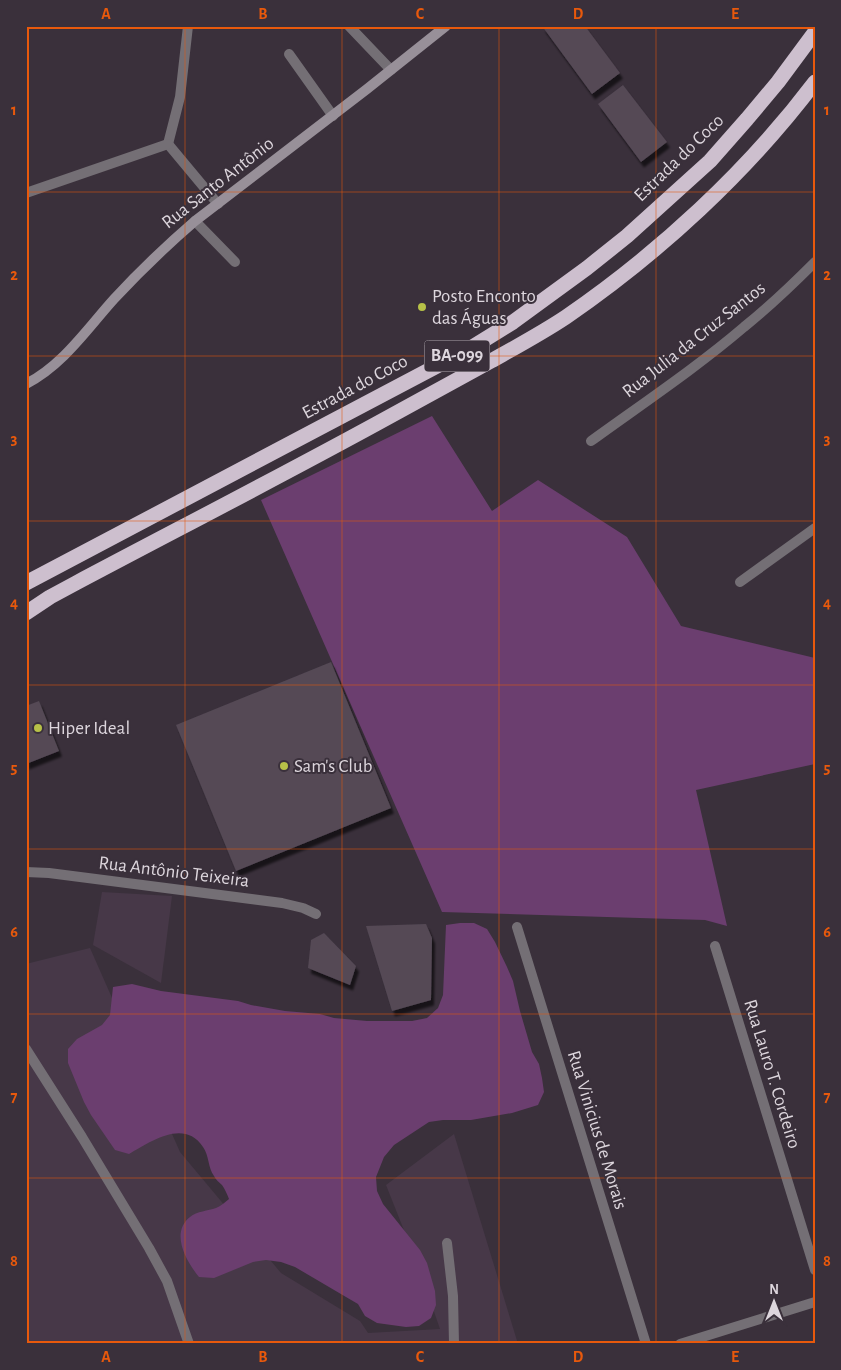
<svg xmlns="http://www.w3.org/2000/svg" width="841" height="1370" viewBox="0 0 841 1370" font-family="'Alegreya Sans',sans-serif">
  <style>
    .built { fill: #473848 }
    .green { fill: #6b3e6f }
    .building { fill: #544955; filter: url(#shadow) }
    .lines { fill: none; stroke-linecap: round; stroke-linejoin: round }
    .street { stroke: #746f75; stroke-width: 10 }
    .secondary { stroke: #989099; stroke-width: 10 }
    .highway { stroke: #cdbfce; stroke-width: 15 }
    .grid { fill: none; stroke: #e8590c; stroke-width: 1; stroke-opacity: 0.55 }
    .poi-dot { fill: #b7c148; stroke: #3a303b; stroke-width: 2 }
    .labels { text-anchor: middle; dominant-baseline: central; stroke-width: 4; stroke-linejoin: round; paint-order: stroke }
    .shield { fill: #3a303b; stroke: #aca4ac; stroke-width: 1 }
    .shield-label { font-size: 18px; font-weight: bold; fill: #ddd6dd }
    .street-label { font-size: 19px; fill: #ddd6dd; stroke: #3a303b }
    .poi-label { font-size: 19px; fill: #ddd6dd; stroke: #3a303b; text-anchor: start }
    .neatline { fill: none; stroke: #e8590c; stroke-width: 2 }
    .grid-label { font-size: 16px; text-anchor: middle; font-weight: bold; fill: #e8590c }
  </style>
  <defs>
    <filter id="shadow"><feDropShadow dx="3" dy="5.5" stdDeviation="1" flood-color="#0009"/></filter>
  </defs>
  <rect width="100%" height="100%" fill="#3a303b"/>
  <!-- built -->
  <g class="built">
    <polygon points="102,892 172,896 161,983 93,945"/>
    <polygon points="90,948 180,1152 281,1273 360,1321 368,1333 440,1329 419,1268 386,1185 454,1134 518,1344 26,1344 26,964"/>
  </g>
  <!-- green -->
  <g class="green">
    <polygon points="432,416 492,511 538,480 627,537 681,626 815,658 815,764 696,790 727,926 705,920 442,912 261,500"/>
    <path d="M460 923H474L487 929 495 942 507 967 513 981 520 1011 532 1052 539 1064 542 1078 544 1092 538 1105 512 1113 471 1120H443L429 1122 394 1145 384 1157 376 1177 377 1191 383 1204 420 1250 427 1263 435 1291 436 1305 431 1318 419 1326 406 1327 377 1323 365 1316 358 1304 346 1297 295 1267 281 1262 266 1260 253 1262 214 1278 199 1277C186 1261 170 1233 190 1217 197 1211 208 1211 216 1208 221 1206 225 1202 229 1199 227 1194 225 1189 222 1185 219 1182 216 1180 214 1176 208 1168 209 1155 203 1147 184 1118 150 1142 129 1154L115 1150 91 1115 84 1102 68 1063V1049L77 1039 102 1025 110 1015 113 987 132 984 161 991 238 1001 251 1005 285 1011 320 1014 334 1018 367 1021H412L427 1018 438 1008 443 995 446 925Z"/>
  </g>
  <!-- building -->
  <g class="building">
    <polygon points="542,26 585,26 620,73 592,94"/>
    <polygon points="623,85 667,142 641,162 598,104"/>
    <polygon points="331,662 391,808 236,871 176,725"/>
    <polygon points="39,701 59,751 26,764 26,706"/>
    <polygon points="426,924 432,938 431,1000 392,1011 366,926"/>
    <polygon points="324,933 356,966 350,985 308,968 311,940"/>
  </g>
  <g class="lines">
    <!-- street -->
    <g class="street">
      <polyline points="349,26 391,70"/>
      <polyline points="289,54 333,116"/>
      <polyline points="168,144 180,97 188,26"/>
      <polyline points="168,144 218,204"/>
      <polyline points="26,193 168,144"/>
      <polyline points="195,221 235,262"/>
      <path d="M591 441C642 404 696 368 744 327 769 307 792 285 815 262"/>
      <polyline points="740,582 815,528"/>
      <polyline points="26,872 49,873 282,903 303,908 316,914"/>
      <polyline points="517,927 646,1344"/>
      <polyline points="715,946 815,1270"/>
      <polyline points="26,1049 82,1137 149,1248 167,1281 189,1344"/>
      <polyline points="447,1243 453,1296 454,1344"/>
      <polyline points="680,1344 815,1302"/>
    </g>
    <!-- secondary -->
    <path class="secondary" d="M26 384C63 365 87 329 114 299 140 271 166 246 195 221L367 89 446 26"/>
    <!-- highway -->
    <g class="highway">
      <polyline points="26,583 471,348 513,322 587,268 627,236 710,161 747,119 778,82 815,32"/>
      <path d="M26 613 50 597 76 583C176 530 277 478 376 424 415 403 453 382 491 361 516 347 542 333 566 317 659 253 747 172 815 82"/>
    </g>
  </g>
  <!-- grid -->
  <path class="grid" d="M185 26V1344M342 26V1344M499 26V1344M656 26V1344M26 192H815M26 356H815M26 521H815M26 685H815M26 849H815M26 1014H815M26 1178H815"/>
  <!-- markers -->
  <g class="poi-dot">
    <circle cx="422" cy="307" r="5"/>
    <circle cx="38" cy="728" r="5"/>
    <circle cx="284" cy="766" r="5"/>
  </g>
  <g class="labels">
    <!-- shield labels -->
    <rect class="shield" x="424.5" y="340.5" width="65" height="31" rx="4"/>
    <g class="shield-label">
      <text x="457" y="356">BA-099</text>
    </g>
    <!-- street labels -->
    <g class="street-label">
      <text transform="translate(679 158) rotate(-44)">Estrada do Coco</text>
      <text transform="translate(218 183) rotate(-38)">Rua Santo Antônio</text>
      <text transform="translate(694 340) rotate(-38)">Rua Julia da Cruz Santos</text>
      <text transform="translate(355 387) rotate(-28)">Estrada do Coco</text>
      <text transform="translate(174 872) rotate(7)">Rua Antônio Teixeira</text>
      <text transform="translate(772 1074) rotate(73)">Rua Lauro T. Cordeiro</text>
      <text transform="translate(597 1130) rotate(73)">Rua Vinicius de Morais</text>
    </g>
    <!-- poi labels -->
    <g class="poi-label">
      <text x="432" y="296">Posto Enconto<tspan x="432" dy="22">das Águas</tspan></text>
      <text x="48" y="728">Hiper Ideal</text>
      <text x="294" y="766">Sam's Club</text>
    </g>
  </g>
  <!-- border -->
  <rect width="841" height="1370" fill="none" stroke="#3a303b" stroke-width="55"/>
  <!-- north arrow -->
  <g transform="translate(774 1302)" stroke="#3a303b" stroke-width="4" paint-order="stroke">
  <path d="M0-4L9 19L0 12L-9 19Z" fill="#ddd6dd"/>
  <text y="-8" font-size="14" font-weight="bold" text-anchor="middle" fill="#ddd6dd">N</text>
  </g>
  <rect x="28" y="28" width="786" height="1314" class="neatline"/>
  <g class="grid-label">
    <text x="106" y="19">A</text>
    <text x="263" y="19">B</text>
    <text x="420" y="19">C</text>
    <text x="578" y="19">D</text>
    <text x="735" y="19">E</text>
    <text x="14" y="115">1</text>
    <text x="827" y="115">1</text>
    <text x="14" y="280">2</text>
    <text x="827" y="280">2</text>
    <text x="14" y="444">3</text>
    <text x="827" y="444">3</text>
    <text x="14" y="608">4</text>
    <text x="827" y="608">4</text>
    <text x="14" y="773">5</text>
    <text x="827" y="773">5</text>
    <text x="14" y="937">6</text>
    <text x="827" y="937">6</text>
    <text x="14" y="1102">7</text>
    <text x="827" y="1102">7</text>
    <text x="14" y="1266">8</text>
    <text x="827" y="1266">8</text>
    <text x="106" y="1362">A</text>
    <text x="263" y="1362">B</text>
    <text x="420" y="1362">C</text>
    <text x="578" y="1362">D</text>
    <text x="735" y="1362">E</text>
  </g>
</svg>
